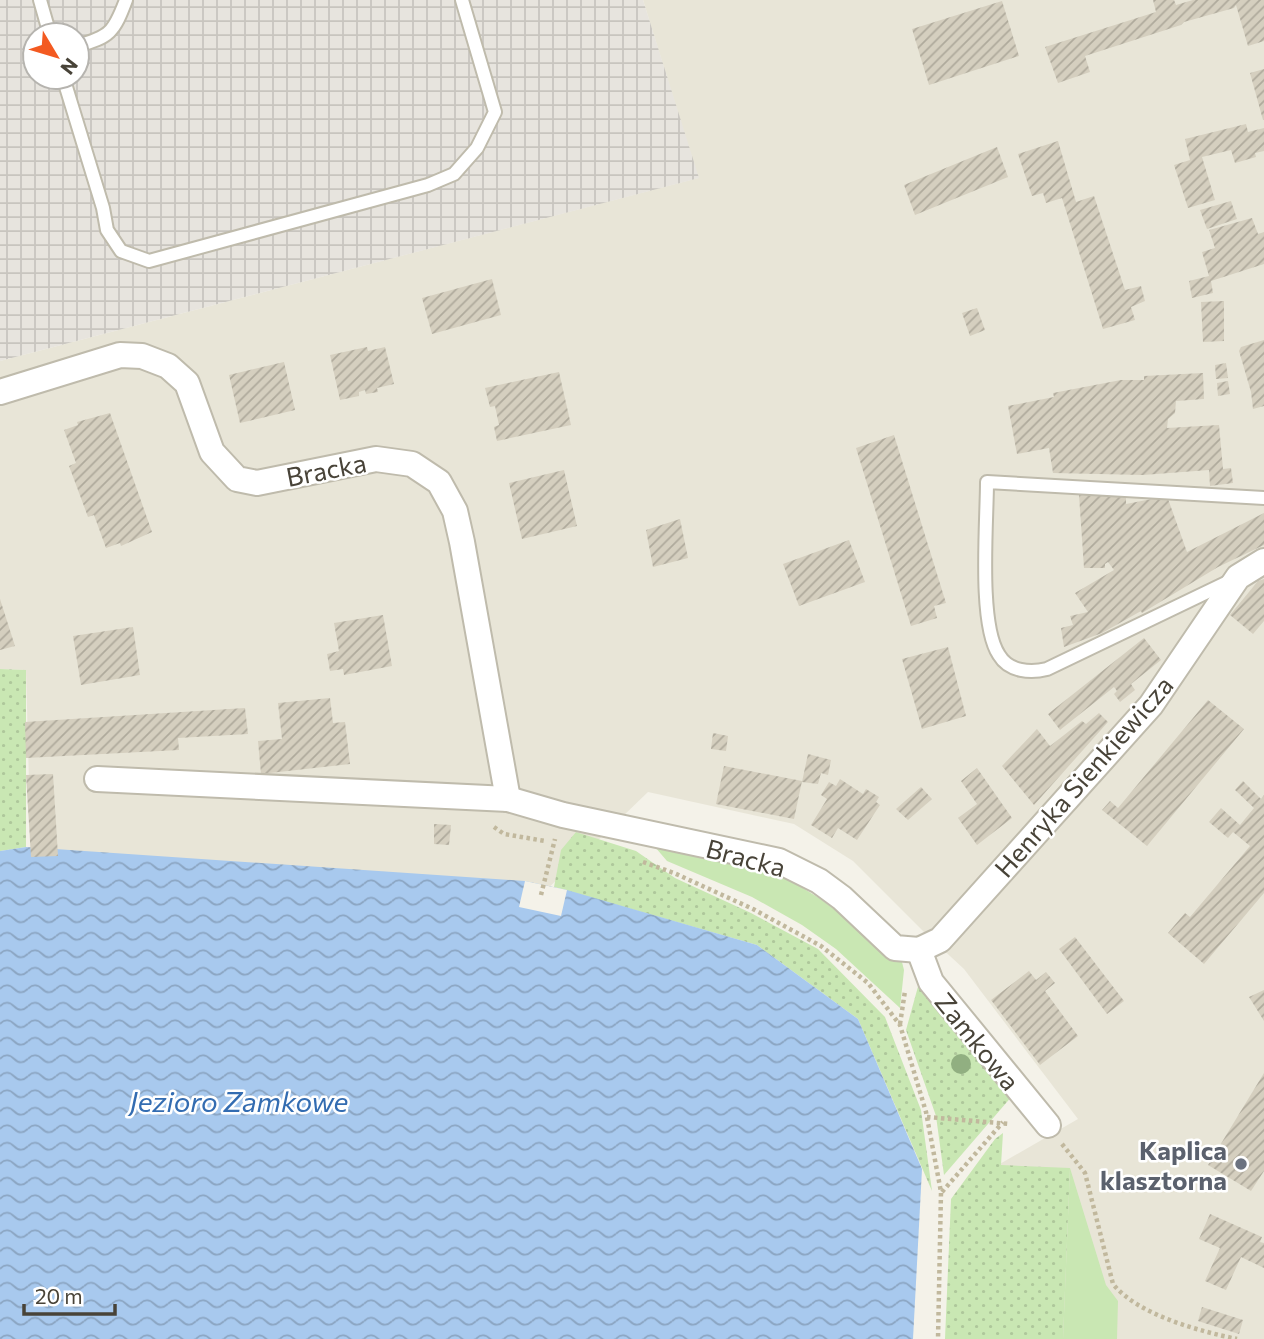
<svg xmlns="http://www.w3.org/2000/svg" width="1264" height="1339" viewBox="0 0 1264 1339" font-family="Commissioner,sans-serif">
  <style>
    .residential { fill: #e8e5d7 }
    .industrial { fill: url(#industrial-grid); fill-rule: evenodd }
    .grass { fill: url(#grass-dots) }
    .garden { fill: #c9e7b3 }
    .water { fill: url(#water-waves) }
    .pier { fill: #f4f2e9 }
    .building { fill: url(#building-hatch) }
    .lines { fill: none; stroke-linecap: round; stroke-linejoin: round }
    .service-casing { stroke: #bfbbac; stroke-width: 16 }
    .minor-casing { stroke: #bfbbac; stroke-width: 28 }
    .path { stroke: #c1b89d; stroke-width: 4.5; stroke-dasharray: 3.5 3.5; stroke-linecap: butt }
    .service { stroke: #fff; stroke-width: 12 }
    .minor { stroke: #fff; stroke-width: 24 }
    .tree { fill: #91af81 }
    .worship-dot { fill: #6b7280; stroke: #fff; stroke-width: 2.5 }
    .labels { text-anchor: middle; dominant-baseline: central; stroke-width: 5; stroke-linejoin: round; paint-order: stroke }
    .street-label { font-size: 26px; fill: #484338; stroke: #fff }
    .worship-label { font-size: 26px; font-weight: bold; fill: #5b616d; stroke: #fff; text-anchor: end }
    .water-label { font-size: 28px; font-style: italic; fill: #336cb1; stroke: #fff }
  </style>
  <defs>
    <pattern id="industrial-grid" width="8" height="8" patternUnits="userSpaceOnUse" patternTransform="scale(1.75)"><rect width="8" height="8" fill="#e7e4de"/><path d="M0 4h8M4 0v8" fill="none" stroke="#c8c5bf"/></pattern>
    <pattern id="grass-dots" width="8" height="8" patternUnits="userSpaceOnUse" patternTransform="scale(1.75)"><rect width="8" height="8" fill="#c9e7b3"/><path d="M2 2h.1M6 6h.1" fill="none" stroke="#aec79b" stroke-width="1.8" stroke-linecap="round"/></pattern>
    <pattern id="water-waves" width="16" height="10" patternUnits="userSpaceOnUse" patternTransform="scale(1.75)"><rect width="16" height="10" fill="#a8c9ee"/><path d="M0 5q4-4 8 0t8 0" fill="none" stroke="#8ba5c2"/></pattern>
    <pattern id="building-hatch" width="6" height="6" patternUnits="userSpaceOnUse" patternTransform="scale(1.75)"><rect width="6" height="6" fill="#d5cfbf"/><path d="M-1 1l2-2M0 6l6-6M5 7l2-2" fill="none" stroke="#afaa9c"/></pattern>
  </defs>
  <rect width="100%" height="100%" fill="#f4f2e9"/>
  <!-- residential -->
  <polygon class="residential" points="643,0 1264,0 1264,1339 987,1339 998,1165 1078,1119 964,969 924,932 853,861 794,824 648,792 541,895 31,857 26,670 0,669 0,361 698,178"/>
  <!-- industrial -->
  <path class="industrial" d="M0 0H643L699 178 0 361ZM35 35H77V77H35Z"/>
  <!-- grass -->
  <g class="grass">
    <polygon points="0,669 26,670 26,847 0,851"/>
    <polygon points="576,832 636,851 675,878 751,913 818,949 885,1017 921,1110 932,1191 858,1019 757,945 554,887 561,850"/>
    <polygon points="919,983 1013,1095 944,1175 936,1116 906,1030"/>
    <polygon points="1003,1133 1001,1165 1070,1168 1063,1339 945,1339 951,1199 995,1139"/>
  </g>
  <!-- garden -->
  <g class="garden">
    <polygon points="655,847 775,871 819,898 901,958 904,970 900,1008 836,949 802,925 752,897 667,861"/>
    <polygon points="1070,1168 1106,1285 1118,1301 1117,1339 1063,1339"/>
  </g>
  <!-- water -->
  <polygon class="water" points="26,847 525,881 567,890 757,945 858,1019 922,1169 913,1339 0,1339 0,851"/>
  <!-- pier -->
  <polygon class="pier" points="525,881 567,890 561,916 519,907"/>
  <!-- building -->
  <g class="building">
    <polygon points="1153,0 1174,0 1176,5 1193,0 1264,0 1264,41 1248,46 1236,5 1234,8 1184,22 1181,25 1085,56 1090,72 1058,83 1045,47 1156,12"/>
    <polygon points="1002,1 1019,56 929,85 912,29"/>
    <polygon points="1264,69 1264,120 1263,120 1250,73"/>
    <polygon points="1246,124 1248,132 1264,128 1264,151 1255,153 1256,157 1235,163 1231,150 1202,157 1215,200 1188,208 1174,165 1190,160 1185,139"/>
    <polygon points="1058,141 1076,202 1094,196 1125,290 1141,286 1145,301 1131,307 1135,320 1103,329 1062,198 1046,203 1043,193 1032,196 1018,154"/>
    <polygon points="997,147 1008,177 915,215 904,185"/>
    <polygon points="1231,201 1237,219 1207,229 1200,210"/>
    <polygon points="1252,218 1258,234 1264,232 1264,264 1211,281 1213,293 1192,298 1189,281 1209,276 1202,252 1215,248 1209,230"/>
    <polygon points="492,279 501,315 432,334 422,298"/>
    <polygon points="1224,301 1224,341 1203,342 1201,302"/>
    <polygon points="977,308 985,330 970,336 962,313"/>
    <polygon points="1264,340 1264,406 1253,409 1251,392 1239,351 1241,347"/>
    <polygon points="367,347 368,351 385,347 394,384 377,388 378,392 366,394 365,390 359,392 359,396 340,400 330,355"/>
    <polygon points="284,362 295,410 240,423 229,375"/>
    <polygon points="1226,363 1228,378 1216,379 1215,365"/>
    <polygon points="559,372 571,425 497,441 494,427 499,425 495,406 490,407 485,388"/>
    <polygon points="1203,373 1204,399 1176,401 1175,413 1168,419 1167,428 1219,425 1223,469 1231,468 1233,483 1210,486 1209,470 1143,475 1053,473 1049,448 1017,454 1008,406 1054,397 1053,393 1121,380 1144,380 1144,376"/>
    <polygon points="1228,381 1230,394 1218,396 1217,383"/>
    <polygon points="110,413 152,532 121,546 120,543 106,548 94,515 88,517 69,466 76,463 64,430 78,425 77,422"/>
    <polygon points="894,435 946,603 934,606 937,618 911,626 856,448"/>
    <polygon points="564,470 577,526 522,539 509,483"/>
    <polygon points="1079,495 1126,495 1126,504 1167,496 1187,552 1264,513 1264,545 1218,567 1142,613 1141,611 1102,633 1064,647 1061,628 1073,625 1070,616 1088,612 1075,593 1114,570 1108,562 1105,564 1105,568 1084,568"/>
    <polygon points="680,519 688,558 653,567 646,530"/>
    <polygon points="849,540 865,582 799,606 783,564"/>
    <polygon points="1264,579 1264,621 1253,634 1230,615 1258,581"/>
    <polygon points="0,599 15,646 0,650"/>
    <polygon points="383,615 392,666 344,675 343,669 330,671 327,654 339,651 334,623"/>
    <polygon points="133,627 140,675 81,685 73,636"/>
    <polygon points="1144,638 1161,660 1131,684 1135,690 1120,702 1114,694 1117,691 1114,687 1060,730 1048,714"/>
    <polygon points="948,647 966,716 922,729 902,659"/>
    <polygon points="330,698 333,723 345,722 350,764 261,774 258,741 282,739 278,703"/>
    <polygon points="1208,700 1244,729 1147,846 1102,810 1110,801 1118,808"/>
    <polygon points="245,708 248,734 178,738 179,750 26,758 25,722"/>
    <polygon points="1099,713 1108,722 1034,805 1002,766 1037,729 1050,746 1082,721 1086,724"/>
    <polygon points="713,733 728,736 726,751 711,749"/>
    <polygon points="808,754 831,760 828,775 821,773 818,784 802,782"/>
    <polygon points="724,766 802,781 794,819 716,804"/>
    <polygon points="977,768 1012,818 977,845 958,818 977,804 961,781"/>
    <polygon points="53,774 58,856 31,857 26,775"/>
    <polygon points="840,779 863,794 866,789 879,797 876,802 880,805 857,840 838,828 832,838 811,825 827,799 821,795 829,782 836,786"/>
    <polygon points="1243,781 1261,799 1264,795 1264,893 1204,964 1168,933 1185,913 1190,917 1250,846 1233,832 1228,838 1209,822 1221,808 1240,825 1254,808 1235,790"/>
    <polygon points="921,787 932,799 908,820 896,809"/>
    <polygon points="434,824 451,825 449,845 434,844"/>
    <polygon points="1075,937 1124,1001 1107,1014 1059,949"/>
    <polygon points="1029,971 1036,980 1046,972 1055,983 1045,991 1078,1036 1040,1065 991,1000"/>
    <polygon points="1264,990 1264,1021 1249,997"/>
    <polygon points="1264,1073 1264,1171 1251,1191 1208,1165"/>
    <polygon points="1210,1214 1262,1237 1260,1242 1264,1243 1264,1268 1241,1257 1226,1290 1205,1281 1220,1248 1199,1239"/>
    <polygon points="1202,1307 1243,1320 1239,1334 1198,1321"/>
  </g>
  <g class="lines">
    <!-- service casing -->
    <g class="service-casing">
      <g id="service">
        <polyline points="40,0 50,35"/>
        <path d="M77 46C110 37 114 32 126 0"/>
        <polyline points="63,77 103,208 107,230 121,251 149,261 428,185 454,174 477,148 495,112 462,0"/>
        <path d="M1228 582 1047 669C1031 673 1009 672 999 655 978 624 987 522 987 482L1264 498"/>
      </g>
    </g>
    <!-- minor casing -->
    <g class="minor-casing">
      <g id="minor">
        <polyline points="0,392 120,355 142,356 168,366 187,383 212,452 237,479 257,483 376,459 412,464 439,482 455,511 462,542 508,799"/>
        <polyline points="97,779 508,799 563,815 779,861 819,881 842,898 895,948 919,950"/>
        <polyline points="919,950 940,940 1151,705 1238,577 1264,561"/>
        <polyline points="919,950 931,982 1048,1125"/>
      </g>
    </g>
    <!-- path -->
    <g class="path">
      <polyline points="494,827 504,834 545,841"/>
      <polyline points="643,862 674,873 753,909 821,946 868,983 900,1025 926,1112 941,1192 938,1339"/>
      <polyline points="541,895 555,839"/>
      <polyline points="900,1024 905,991"/>
      <polyline points="927,1117 1010,1124"/>
      <path d="M1062 1144 1085 1173 1113 1284C1138 1315 1199 1331 1237 1339"/>
      <polyline points="942,1192 1003,1122"/>
    </g>
    <!-- service -->
    <use href="#service" class="service"/>
    <!-- minor -->
    <use href="#minor" class="minor"/>
  </g>
  <!-- trees -->
  <circle class="tree" cx="961" cy="1064" r="10"/>
  <!-- markers -->
  <circle class="worship-dot" cx="1241" cy="1164" r="7"/>
  <g class="labels">
    <!-- street labels -->
    <g class="street-label">
      <text transform="translate(326 469) rotate(-11)">Bracka</text>
      <text transform="translate(1083 776) rotate(-49)">Henryka Sienkiewicza</text>
      <text transform="translate(746 857) rotate(15)">Bracka</text>
      <text transform="translate(978 1041) rotate(51)">Zamkowa</text>
    </g>
    <!-- worship labels -->
    <g class="worship-label">
      <text x="1227" y="1149">Kaplica<tspan x="1227" dy="30">klasztorna</tspan></text>
    </g>
    <!-- water labels -->
    <g class="water-label">
      <text x="239" y="1101">Jezioro Zamkowe</text>
    </g>
  </g>
  <!-- north arrow -->
  <g transform="translate(56 56) rotate(128)"><circle r="33" fill="#ffffff" stroke="#b6b4af" stroke-width="2"/>
  <path d="M0-5L12 26L0 18L-12 26Z" fill="#f35a21"/>
  <text y="-10" font-size="19" font-weight="bold" text-anchor="middle" fill="#484338">N</text>
  </g>
  <!-- scale -->
  <path d="M24 1304v10h91v-10" fill="none" stroke="#484338" stroke-width="3.5"/>
  <text x="35" y="1304" font-size="21" fill="#484338" stroke="#ffffff" stroke-width="5" paint-order="stroke">20 m</text>
</svg>
